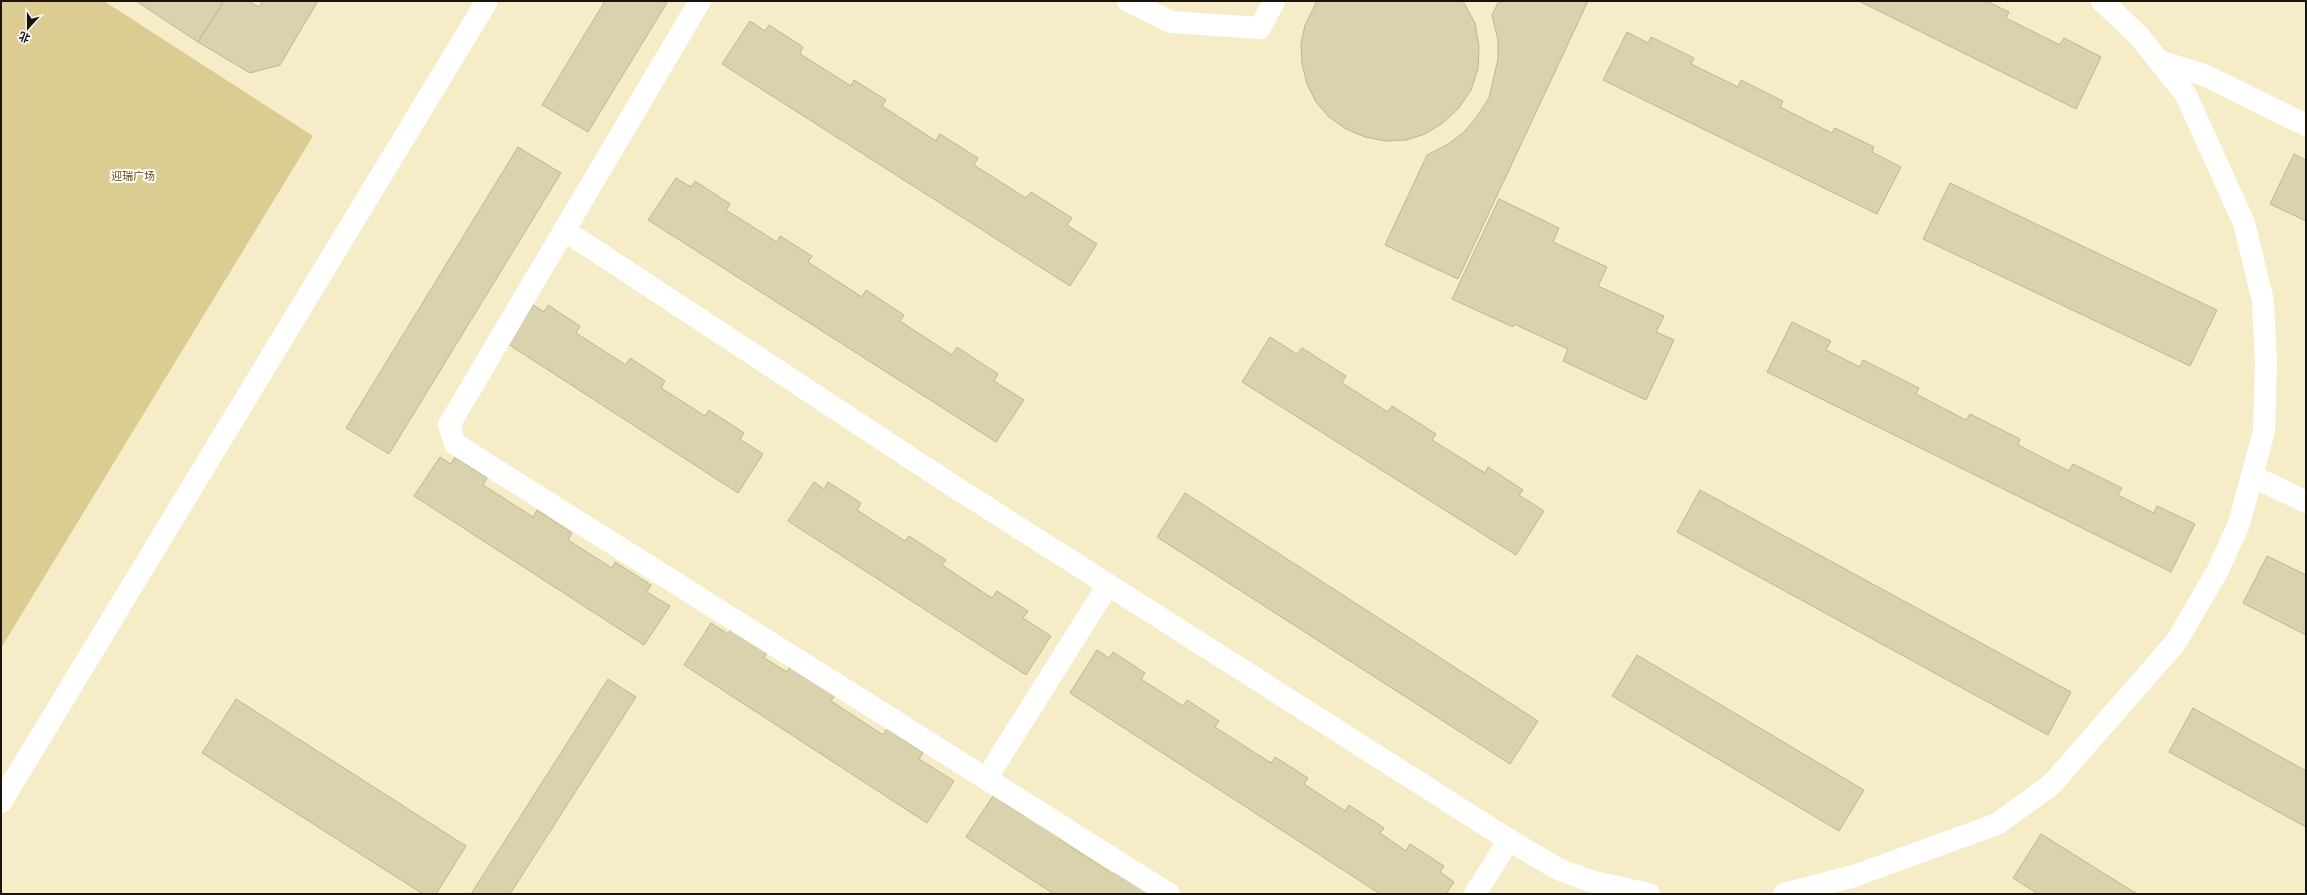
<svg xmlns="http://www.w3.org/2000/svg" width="2307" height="895" viewBox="0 0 2307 895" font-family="Overpass,'Noto Sans SC',sans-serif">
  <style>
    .green { fill: #dbcd92 }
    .building { fill: #dad1ad; stroke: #beb592 }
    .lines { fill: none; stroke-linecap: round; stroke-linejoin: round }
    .minor { stroke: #fff; stroke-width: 22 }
    .labels { text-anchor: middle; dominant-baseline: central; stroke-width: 4; stroke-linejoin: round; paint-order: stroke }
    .park-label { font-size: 11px; fill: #5b4b00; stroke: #fff }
  </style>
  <rect width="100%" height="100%" fill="#f6edc8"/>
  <!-- green -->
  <polygon class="green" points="1,1 104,1 313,136 1,648"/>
  <!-- building -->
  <g class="building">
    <polygon points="136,1 224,1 198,42"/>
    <polygon points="224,1 248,1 259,7 263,1 318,1 280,65 250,73 198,42"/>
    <polygon points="605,1 668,1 588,132 542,105"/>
    <polygon points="1317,1 1463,1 1475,23 1479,46 1478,69 1471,90 1458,109 1443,123 1425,134 1406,140 1385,141 1365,137 1346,129 1329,117 1316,102 1307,84 1302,64 1301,44 1305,25"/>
    <polygon points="1499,1 1588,1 1458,279 1385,245 1427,155 1450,143 1465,131 1478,115 1489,98 1498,59 1498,40 1492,15"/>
    <polygon points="1859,1 1986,1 2009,12 2006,18 2060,45 2064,38 2101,57 2076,109"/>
    <polygon points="750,21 765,31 769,25 803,47 800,54 851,86 854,80 886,100 882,106 936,141 940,134 978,158 974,165 1026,198 1031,192 1072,218 1067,225 1097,244 1070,286 722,64"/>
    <polygon points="1627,32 1648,43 1651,37 1694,58 1691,64 1738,87 1741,80 1783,101 1780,107 1832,133 1835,128 1874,147 1872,152 1901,167 1877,214 1603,80"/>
    <polygon points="518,147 561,173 389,454 346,428"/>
    <polygon points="2294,154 2306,160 2306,221 2270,204"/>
    <polygon points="676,178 691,187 695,181 730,204 726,210 777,242 780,236 812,256 808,262 862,297 866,290 904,315 900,321 952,355 957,347 998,374 994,381 1024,400 996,442 648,220"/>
    <polygon points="1950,183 2217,310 2190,366 1923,239"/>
    <polygon points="1499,199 1559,228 1553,242 1607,267 1598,286 1664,316 1656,332 1674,340 1646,400 1563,361 1568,349 1514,324 1513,327 1452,299"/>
    <polygon points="533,305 544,312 548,305 580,326 576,333 626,365 630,358 665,381 661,388 705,416 709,410 744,433 740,439 763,454 738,493 508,344"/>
    <polygon points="1792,322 1831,341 1826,350 1860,367 1863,360 1919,388 1916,394 1966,420 1970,414 2020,439 2018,445 2069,471 2073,464 2122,488 2118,495 2154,513 2157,506 2195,524 2171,572 1767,372"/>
    <polygon points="1270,337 1297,354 1302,348 1346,376 1342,383 1388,412 1392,406 1436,434 1432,440 1485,473 1488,467 1523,490 1519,495 1544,511 1516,555 1242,382"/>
    <polygon points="440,457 451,464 455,457 487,478 483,485 533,517 537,510 572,533 568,540 612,568 615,562 651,585 647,592 670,606 644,645 414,496"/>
    <polygon points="814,482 824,489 828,482 861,503 857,510 905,541 909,536 946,560 942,565 992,598 997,591 1028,611 1023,618 1051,636 1026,675 788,521"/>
    <polygon points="1700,490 2071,692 2048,735 1677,532"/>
    <polygon points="1185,493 1538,721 1510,764 1157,537"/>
    <polygon points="2267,556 2306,575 2306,635 2243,603"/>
    <polygon points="711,623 728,634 731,629 767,652 764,658 787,672 790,667 835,695 831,701 883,735 887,729 923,753 919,759 954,781 927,823 684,665"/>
    <polygon points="1097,650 1109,658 1113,652 1145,673 1141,679 1183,706 1187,700 1219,721 1215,727 1271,763 1275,757 1308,778 1304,784 1345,811 1349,805 1384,828 1380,833 1406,851 1410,844 1444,866 1440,872 1454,882 1446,894 1380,894 1070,693"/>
    <polygon points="1637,655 1864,790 1839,831 1612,696"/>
    <polygon points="608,679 636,697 510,894 471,894"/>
    <polygon points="236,699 466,846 436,894 423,894 202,753"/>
    <polygon points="2193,708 2306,771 2306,827 2169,752"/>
    <polygon points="993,796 1024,816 1028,810 1064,833 1059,839 1113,874 1118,867 1149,894 1054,894 966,837"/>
    <polygon points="2041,834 2137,894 2038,894 2013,878"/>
  </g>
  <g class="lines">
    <!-- minor -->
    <g class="minor">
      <polyline points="700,1 449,425 455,444 1169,894"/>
      <polyline points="1128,1 1171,22 1260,28 1274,1"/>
      <polyline points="2159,61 2204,75 2306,125"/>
      <polyline points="564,230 947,482 1509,840 1558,869 1590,881 1649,894"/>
      <polyline points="2252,476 2306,502"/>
      <polyline points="986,779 1108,585"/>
      <polyline points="1,802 487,1"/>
      <polyline points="1475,894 1509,840"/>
      <polyline points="1784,894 1854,876 1997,824 2052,784 2176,642 2217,572 2239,524 2264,431 2266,363 2263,301 2244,223 2186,95 2139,36 2102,1"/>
    </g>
  </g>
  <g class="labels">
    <!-- park labels -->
    <g class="park-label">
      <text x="133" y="177">迎瑞广场</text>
    </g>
  </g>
  <!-- border -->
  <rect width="2307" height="895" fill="none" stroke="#181508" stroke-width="4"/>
  <!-- north arrow -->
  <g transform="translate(28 28) rotate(201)" stroke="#ffffff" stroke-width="3" paint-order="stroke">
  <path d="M0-3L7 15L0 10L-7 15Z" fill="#181508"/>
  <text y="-6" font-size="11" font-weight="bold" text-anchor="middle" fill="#181508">北</text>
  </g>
</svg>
